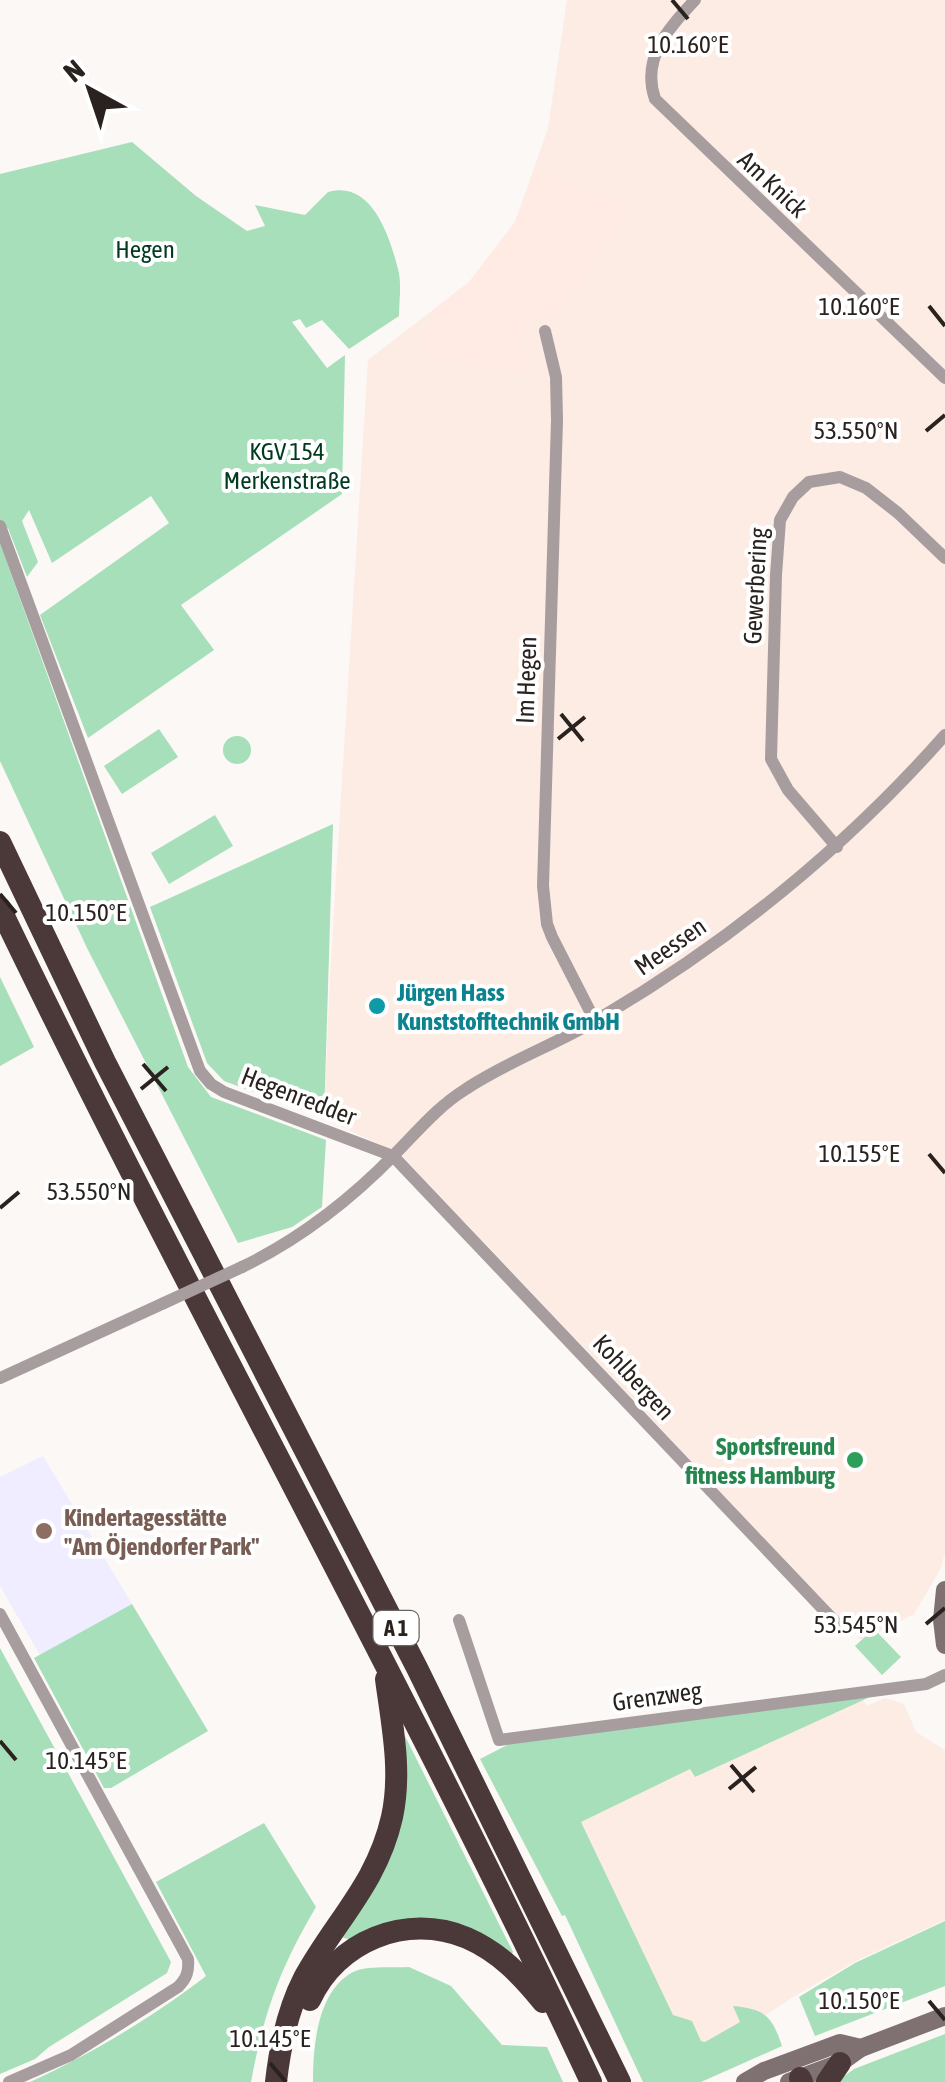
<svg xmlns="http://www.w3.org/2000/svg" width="945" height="2082" viewBox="0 0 945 2082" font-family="'Asap Condensed',sans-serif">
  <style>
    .built { fill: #fdece4 }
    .industrial { fill: #ffeae4 }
    .education { fill: #efedff }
    .green { fill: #a6dfb9 }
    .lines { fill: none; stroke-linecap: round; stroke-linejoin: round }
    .street { stroke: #a79d9e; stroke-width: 12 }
    .secondary { stroke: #7f7172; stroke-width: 18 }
    .highway { stroke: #4b393a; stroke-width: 22 }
    .street-bridge { stroke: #a79d9e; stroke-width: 12 }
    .ticks { fill: none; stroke: #29221f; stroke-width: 4 }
    .culture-dot { fill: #0f9aa8; stroke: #fff; stroke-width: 4 }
    .leisure-dot { fill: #2e9e5b; stroke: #fff; stroke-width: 4 }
    .education-dot { fill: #8d6e63; stroke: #fff; stroke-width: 4 }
    .labels { text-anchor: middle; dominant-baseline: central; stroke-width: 8; stroke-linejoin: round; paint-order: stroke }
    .shield { fill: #fff; stroke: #696462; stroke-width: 2.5 }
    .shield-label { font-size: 22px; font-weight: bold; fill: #29221f }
    .street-label { font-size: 25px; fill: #29221f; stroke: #fff }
    .park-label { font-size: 25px; fill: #013a1f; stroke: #fff }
    .culture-label { font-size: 25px; font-weight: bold; fill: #0d838f; stroke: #fff; text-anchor: start }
    .leisure-label { font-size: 25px; font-weight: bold; fill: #27864d; stroke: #fff; text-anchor: end }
    .education-label { font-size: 25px; font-weight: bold; fill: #785e54; stroke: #fff; text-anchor: start }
    .ticks-label { font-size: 25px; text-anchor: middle; fill: #29221f; stroke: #fff; stroke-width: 8; stroke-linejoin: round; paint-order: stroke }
  </style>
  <rect width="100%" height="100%" fill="#fcf8f6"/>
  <!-- built -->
  <g class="built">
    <polygon points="567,0 945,0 945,1553 940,1570 914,1614 862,1641 406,1160 399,1153 324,1119 330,975 368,360 469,282 515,222 548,128"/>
    <polygon points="885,1698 904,1704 916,1732 945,1750 945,1920 858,1960 798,1994 663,2082 498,1754 863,1700 867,1706"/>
  </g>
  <!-- industrial -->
  <polygon class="industrial" points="536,169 627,207 558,316 535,315 524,325 520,345 538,374 423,356 434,309 469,282 515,222"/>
  <!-- education -->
  <polygon class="education" points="43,1456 132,1604 40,1655 0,1586 0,1477"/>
  <!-- green -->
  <g class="green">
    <path d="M132 142 196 196 247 231 265 226 255 205 305 215 328 192C371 180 389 234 398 269 402 283 399 301 399 316L349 349 322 320 306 328 300 319 292 322 327 368 345 355 342 494 181 605 214 650 88 738 40 615 169 523 151 496 52 563 29 510 22 521 38 562 27 577 8 528 0 531V174Z"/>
    <polygon points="0,543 188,1067 211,1097 326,1140 322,1207 292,1227 238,1243 87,948 0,761"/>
    <polygon points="159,729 178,757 122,794 104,766"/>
    <circle cx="237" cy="750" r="14"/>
    <polygon points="215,815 233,846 169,884 151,853"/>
    <polygon points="333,824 324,1118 224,1081 207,1063 150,907"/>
    <polygon points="0,977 34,1047 0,1066"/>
    <polygon points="132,1604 208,1731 111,1788 104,1788 34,1658"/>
    <polygon points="874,1629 901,1657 882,1675 855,1646"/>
    <polygon points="0,1648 171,1962 167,1973 49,2047 35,2059 0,2074"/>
    <path d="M870 1697 695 1777 690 1769 581 1822 673 2015 692 2021 701 2041 705 2042 740 2022 733 2006C765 2009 772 2016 782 2046L701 2082H643L565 1915 562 1916 480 1759 511 1743Z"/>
    <polygon points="405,1736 513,1952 510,1957 453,1922 393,1921 351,1940 338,1936 360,1908"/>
    <path d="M264 1823 316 1907C280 1968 264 2012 251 2082H30C91 2054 153 2017 206 1976L156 1882Z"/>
    <polygon points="945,1921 945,1986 815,2036 799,1997 855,1963"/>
    <path d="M409 1967 451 1986 502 2045 547 2047 563 2082H313C313 2047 317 1991 353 1972 366 1965 393 1968 409 1967Z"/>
    <polygon points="945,2034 945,2082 836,2082 854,2069"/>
  </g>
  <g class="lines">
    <!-- street -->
    <g class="street">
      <path d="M695 0C668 29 641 58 655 99L945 378"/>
      <polyline points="545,331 556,377 557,420 543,886 547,924 552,937 595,1021"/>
      <polyline points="0,526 200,1071 211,1084 224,1092 393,1156 841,1628"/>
      <polyline points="837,847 788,790 771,759 776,575 780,520 793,497 809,482 840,477 866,488 898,513 945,558"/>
      <path d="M242 1267C300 1239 349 1201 394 1155 418 1131 437 1107 466 1089 508 1061 557 1044 600 1018 729 942 846 847 945 735"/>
      <polyline points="0,1378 164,1303"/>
      <path d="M0 1614 188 1959C189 1971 187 1978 178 1987L71 2055 9 2082"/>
      <polyline points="459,1620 499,1740 926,1684 945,1675"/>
    </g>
    <!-- secondary -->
    <g class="secondary">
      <polyline points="945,1590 942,1620 945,1645"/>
      <polyline points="745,2082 764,2071 840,2043 861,2048"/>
      <polyline points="789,2082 840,2063 861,2048 945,2016"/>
    </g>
    <!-- highway -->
    <g class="highway">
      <polyline points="0,842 105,1062 417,1668 620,2082"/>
      <path d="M0 908C190 1303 406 1685 591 2082"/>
      <path d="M310 2000C336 1942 406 1912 467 1938 499 1952 521 1975 543 2002"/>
      <polyline points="800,2078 802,2082"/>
      <path d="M276 2082C280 2046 287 2011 304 1978 335 1921 377 1884 392 1817 402 1771 392 1725 386 1679"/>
      <polyline points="827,2082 840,2063"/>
    </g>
    <!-- street-bridge -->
    <polyline class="street-bridge" points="164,1303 242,1267"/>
  </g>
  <!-- ticks -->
  <path class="ticks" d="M672 0 688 19M929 306 945 326M926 431 945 415M561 714 583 741M558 739 585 717M0 894 16 913M143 1064 166 1091M141 1089 168 1067M929 1154 945 1173M0 1208 19 1192M926 1624 945 1608M0 1741 16 1760M731 1765 754 1792M729 1789 756 1767M929 2001 945 2020M270 2063 286 2082"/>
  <!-- markers -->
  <circle class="culture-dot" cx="377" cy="1006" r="10"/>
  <circle class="leisure-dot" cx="855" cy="1460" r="10"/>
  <circle class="education-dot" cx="44" cy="1531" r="10"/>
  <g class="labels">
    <!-- shield labels -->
    <rect class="shield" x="373.5" y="1611" width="45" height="34" rx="8"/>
    <g class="shield-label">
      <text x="396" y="1628">A 1</text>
    </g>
    <!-- street labels -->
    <g class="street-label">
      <text transform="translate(773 184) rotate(43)">Am Knick</text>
      <text transform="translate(755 586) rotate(-87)">Gewerbering</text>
      <text transform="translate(526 680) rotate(-88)">Im Hegen</text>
      <text transform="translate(670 946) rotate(-35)">Meessen</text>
      <text transform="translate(299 1096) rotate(21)">Hegenredder</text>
      <text transform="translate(634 1377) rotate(47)">Kohlbergen</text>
      <text transform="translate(657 1696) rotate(-8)">Grenzweg</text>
    </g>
    <!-- park labels -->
    <g class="park-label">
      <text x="145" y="249">Hegen</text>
      <text x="287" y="451">KGV 154<tspan x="287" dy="29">Merkenstraße</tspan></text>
    </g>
    <!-- culture labels -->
    <g class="culture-label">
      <text x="397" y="992">Jürgen Hass<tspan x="397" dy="29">Kunststofftechnik GmbH</tspan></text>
    </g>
    <!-- leisure labels -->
    <g class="leisure-label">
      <text x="835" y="1446">Sportsfreund<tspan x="835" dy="29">fitness Hamburg</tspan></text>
    </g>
    <!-- education labels -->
    <g class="education-label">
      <text x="64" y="1517">Kindertagesstätte<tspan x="64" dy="29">"Am Öjendorfer Park"</tspan></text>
    </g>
  </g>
  <g class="ticks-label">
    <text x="688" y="53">10.160°E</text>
    <text x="859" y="315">10.160°E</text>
    <text x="856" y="439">53.550°N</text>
    <text x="86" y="921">10.150°E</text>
    <text x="859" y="1162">10.155°E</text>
    <text x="89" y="1200">53.550°N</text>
    <text x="856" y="1633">53.545°N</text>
    <text x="86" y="1769">10.145°E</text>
    <text x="859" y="2009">10.150°E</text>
    <text x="270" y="2047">10.145°E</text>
  </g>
  <!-- north arrow -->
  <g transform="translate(90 90) rotate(320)" stroke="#ffffff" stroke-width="8" paint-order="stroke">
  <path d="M0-8L18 38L0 25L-18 38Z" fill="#29221f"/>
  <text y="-15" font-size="28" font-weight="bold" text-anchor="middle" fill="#29221f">N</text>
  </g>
</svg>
